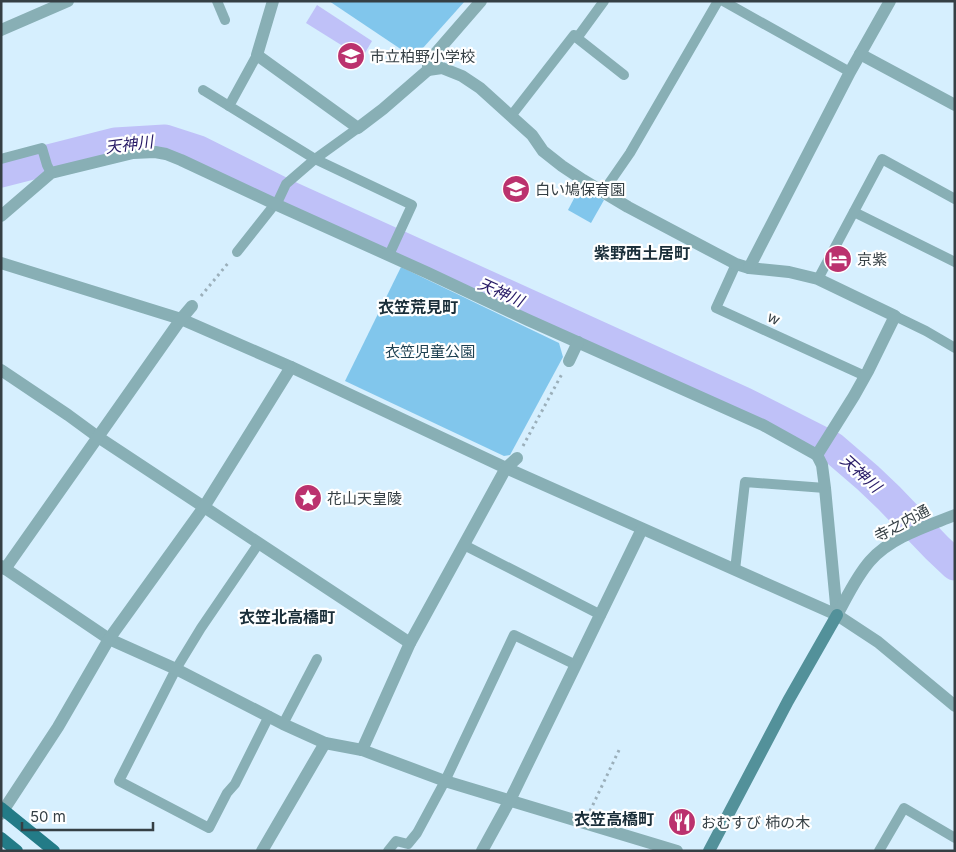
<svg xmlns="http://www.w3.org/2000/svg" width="956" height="852" viewBox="0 0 956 852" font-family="Inter,'Noto Sans JP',sans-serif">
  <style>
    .green { fill: #81c6ec }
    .water { fill: #bfc1f8 }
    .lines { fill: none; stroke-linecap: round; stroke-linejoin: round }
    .river { stroke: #bfc1f8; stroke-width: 31 }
    .path { stroke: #9bafba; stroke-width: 3; stroke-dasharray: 2.5 4; stroke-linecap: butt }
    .lane { stroke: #88afb5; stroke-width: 10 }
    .street { stroke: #88afb5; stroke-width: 12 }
    .secondary { stroke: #53919a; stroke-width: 12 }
    .primary { stroke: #237b87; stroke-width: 12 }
    .labels { text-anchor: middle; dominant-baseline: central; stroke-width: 4.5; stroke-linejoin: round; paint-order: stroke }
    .poi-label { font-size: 15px; fill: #353f44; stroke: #fff; text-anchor: start }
    .street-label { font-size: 15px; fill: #353f44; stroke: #fff }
    .park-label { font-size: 15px; fill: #1e4152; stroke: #fff }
    .water-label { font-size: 16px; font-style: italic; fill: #271a66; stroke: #fff }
    .neighbourhood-label { font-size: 16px; font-weight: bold; fill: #1a2e39; stroke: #fff }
  </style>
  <rect width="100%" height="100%" fill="#d6effe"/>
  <!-- green -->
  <g class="green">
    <polygon points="329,1 465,1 414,58"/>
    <polygon points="580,187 604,200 591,223 568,210"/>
    <polygon points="401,267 559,343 563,357 510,455 504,456 345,381"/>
  </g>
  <!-- water -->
  <polygon class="water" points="317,5 372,41 362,58 306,23"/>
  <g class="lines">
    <!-- river -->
    <polyline class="river" points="1,172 115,143 165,140 199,151 289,196 743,402 832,447 868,478 889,498 937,548 955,565"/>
    <!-- path -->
    <g class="path">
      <polyline points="201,296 229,262"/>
      <polyline points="523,446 563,372"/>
      <polyline points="590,811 620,748"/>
    </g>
    <!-- lane -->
    <g class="lane">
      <polyline points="217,1 225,20"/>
      <polyline points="723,1 850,72"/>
      <polyline points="577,38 624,75"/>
      <polyline points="257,55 229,106 315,159 412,205 389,255"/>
      <polyline points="203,90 229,106"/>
      <polyline points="511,116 574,35 577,38 604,1"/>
      <polyline points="1,159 42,148 47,165 51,173"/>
      <polyline points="603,192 630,153 718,1"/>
      <polyline points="854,212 955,262"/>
      <polyline points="237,252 279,199 286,184 315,159 358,128"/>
      <polyline points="736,264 716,308 865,376"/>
      <polyline points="818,279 882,159 955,199"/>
      <polyline points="895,316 926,331 955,348"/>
      <polyline points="259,543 201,628 176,669 119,781 209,828 227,793 235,784 269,716"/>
      <polyline points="464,545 601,615"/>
      <polyline points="735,570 745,482 825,488"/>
      <polyline points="283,724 317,659"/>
      <polyline points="388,851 396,841 408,844 417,833 445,781 514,635 576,665"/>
      <polyline points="879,851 904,808 955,838"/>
    </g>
    <!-- street -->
    <g class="street">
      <polyline points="273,1 257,55 358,128 383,109 428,70 428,62 481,1"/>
      <polyline points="1,30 68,1"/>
      <polyline points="860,54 955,105"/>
      <polyline points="428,70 442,68 462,76 480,88 532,135 543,151 562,166 583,180 628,207 715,253 736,264 749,268 789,272 818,279 895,316 868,371 854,396 817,455 822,465 825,488 837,615"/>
      <polyline points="1,216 51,173 133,153 155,152 166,154 181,160 275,204 428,273 528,320 763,425 817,455"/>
      <polyline points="1,263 181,319 291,367 506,468 837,615 878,642 955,706"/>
      <polyline points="749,268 850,72 890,1"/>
      <polyline points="569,361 578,342"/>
      <polyline points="1,370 68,415 98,437 410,643"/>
      <polyline points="1,566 109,639 176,669 283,724 325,743 362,750 445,781 677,851"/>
      <polyline points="5,569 181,319 192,306"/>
      <path d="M837 615C847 597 856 577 870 561 891 537 925 527 955 515"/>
      <polyline points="362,750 410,643 506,468 517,458"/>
      <polyline points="1,814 58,727 109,639 204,507 291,367"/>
      <polyline points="262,851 325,743"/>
      <polyline points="482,851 510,800 642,529"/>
    </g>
    <!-- secondary -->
    <polyline class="secondary" points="709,851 788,701 837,615"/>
    <!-- primary -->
    <g class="primary">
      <polyline points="1,808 54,851"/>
      <polyline points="1,838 17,851"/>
    </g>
  </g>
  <!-- icons -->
  <defs>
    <g id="school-disc" transform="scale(1.4375)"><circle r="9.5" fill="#bb326e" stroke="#fff"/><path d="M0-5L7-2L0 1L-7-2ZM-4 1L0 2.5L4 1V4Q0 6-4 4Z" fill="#fff"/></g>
    <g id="hotel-disc" transform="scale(1.4375)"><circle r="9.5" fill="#bb326e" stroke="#fff"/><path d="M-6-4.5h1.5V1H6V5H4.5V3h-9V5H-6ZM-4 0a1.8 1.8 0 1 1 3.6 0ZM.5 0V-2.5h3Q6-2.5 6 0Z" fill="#fff"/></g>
    <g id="sight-disc" transform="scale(1.4375)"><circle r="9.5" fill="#bb326e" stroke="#fff"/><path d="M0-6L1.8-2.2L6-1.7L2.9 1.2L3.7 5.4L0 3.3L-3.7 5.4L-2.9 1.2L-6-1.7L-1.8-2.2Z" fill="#fff"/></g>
    <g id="restaurant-disc" transform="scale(1.4375)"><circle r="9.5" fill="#bb326e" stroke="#fff"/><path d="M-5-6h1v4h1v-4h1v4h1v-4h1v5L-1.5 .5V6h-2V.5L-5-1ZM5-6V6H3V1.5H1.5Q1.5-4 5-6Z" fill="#fff"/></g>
  </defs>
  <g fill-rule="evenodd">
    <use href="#school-disc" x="351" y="56"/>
    <use href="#school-disc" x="516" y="189"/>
    <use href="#hotel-disc" x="838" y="259"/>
    <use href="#sight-disc" x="308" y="498"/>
    <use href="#restaurant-disc" x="682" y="822"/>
  </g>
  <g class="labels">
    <!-- poi labels -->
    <g class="poi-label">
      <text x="370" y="56">市立柏野小学校</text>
      <text x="535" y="189">白い鳩保育園</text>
      <text x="857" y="259">京紫</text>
      <text x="327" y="498">花山天皇陵</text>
      <text x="701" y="822">おむすび 柿の木</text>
    </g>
    <!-- street labels -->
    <g class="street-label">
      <text transform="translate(774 318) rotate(25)">w</text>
      <text transform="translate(902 523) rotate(-28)">寺之内通</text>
    </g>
    <!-- park labels -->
    <g class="park-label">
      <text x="430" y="351">衣笠児童公園</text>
    </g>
    <!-- water labels -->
    <g class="water-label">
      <text transform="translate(129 144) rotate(-7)">天神川</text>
      <text transform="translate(501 292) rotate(24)">天神川</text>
      <text transform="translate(861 473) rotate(42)">天神川</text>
    </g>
    <!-- neighbourhood labels -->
    <g class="neighbourhood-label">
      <text x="642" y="253">紫野西土居町</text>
      <text x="418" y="307">衣笠荒見町</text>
      <text x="287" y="617">衣笠北高橋町</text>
      <text x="614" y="819">衣笠高橋町</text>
    </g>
  </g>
  <!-- border -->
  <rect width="956" height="852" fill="none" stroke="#353f44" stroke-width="5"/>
  <!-- scale -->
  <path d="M22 822v8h131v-8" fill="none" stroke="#353f44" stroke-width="2.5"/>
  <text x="30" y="822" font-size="15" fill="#353f44" stroke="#ffffff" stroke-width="4" paint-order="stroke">50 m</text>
</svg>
